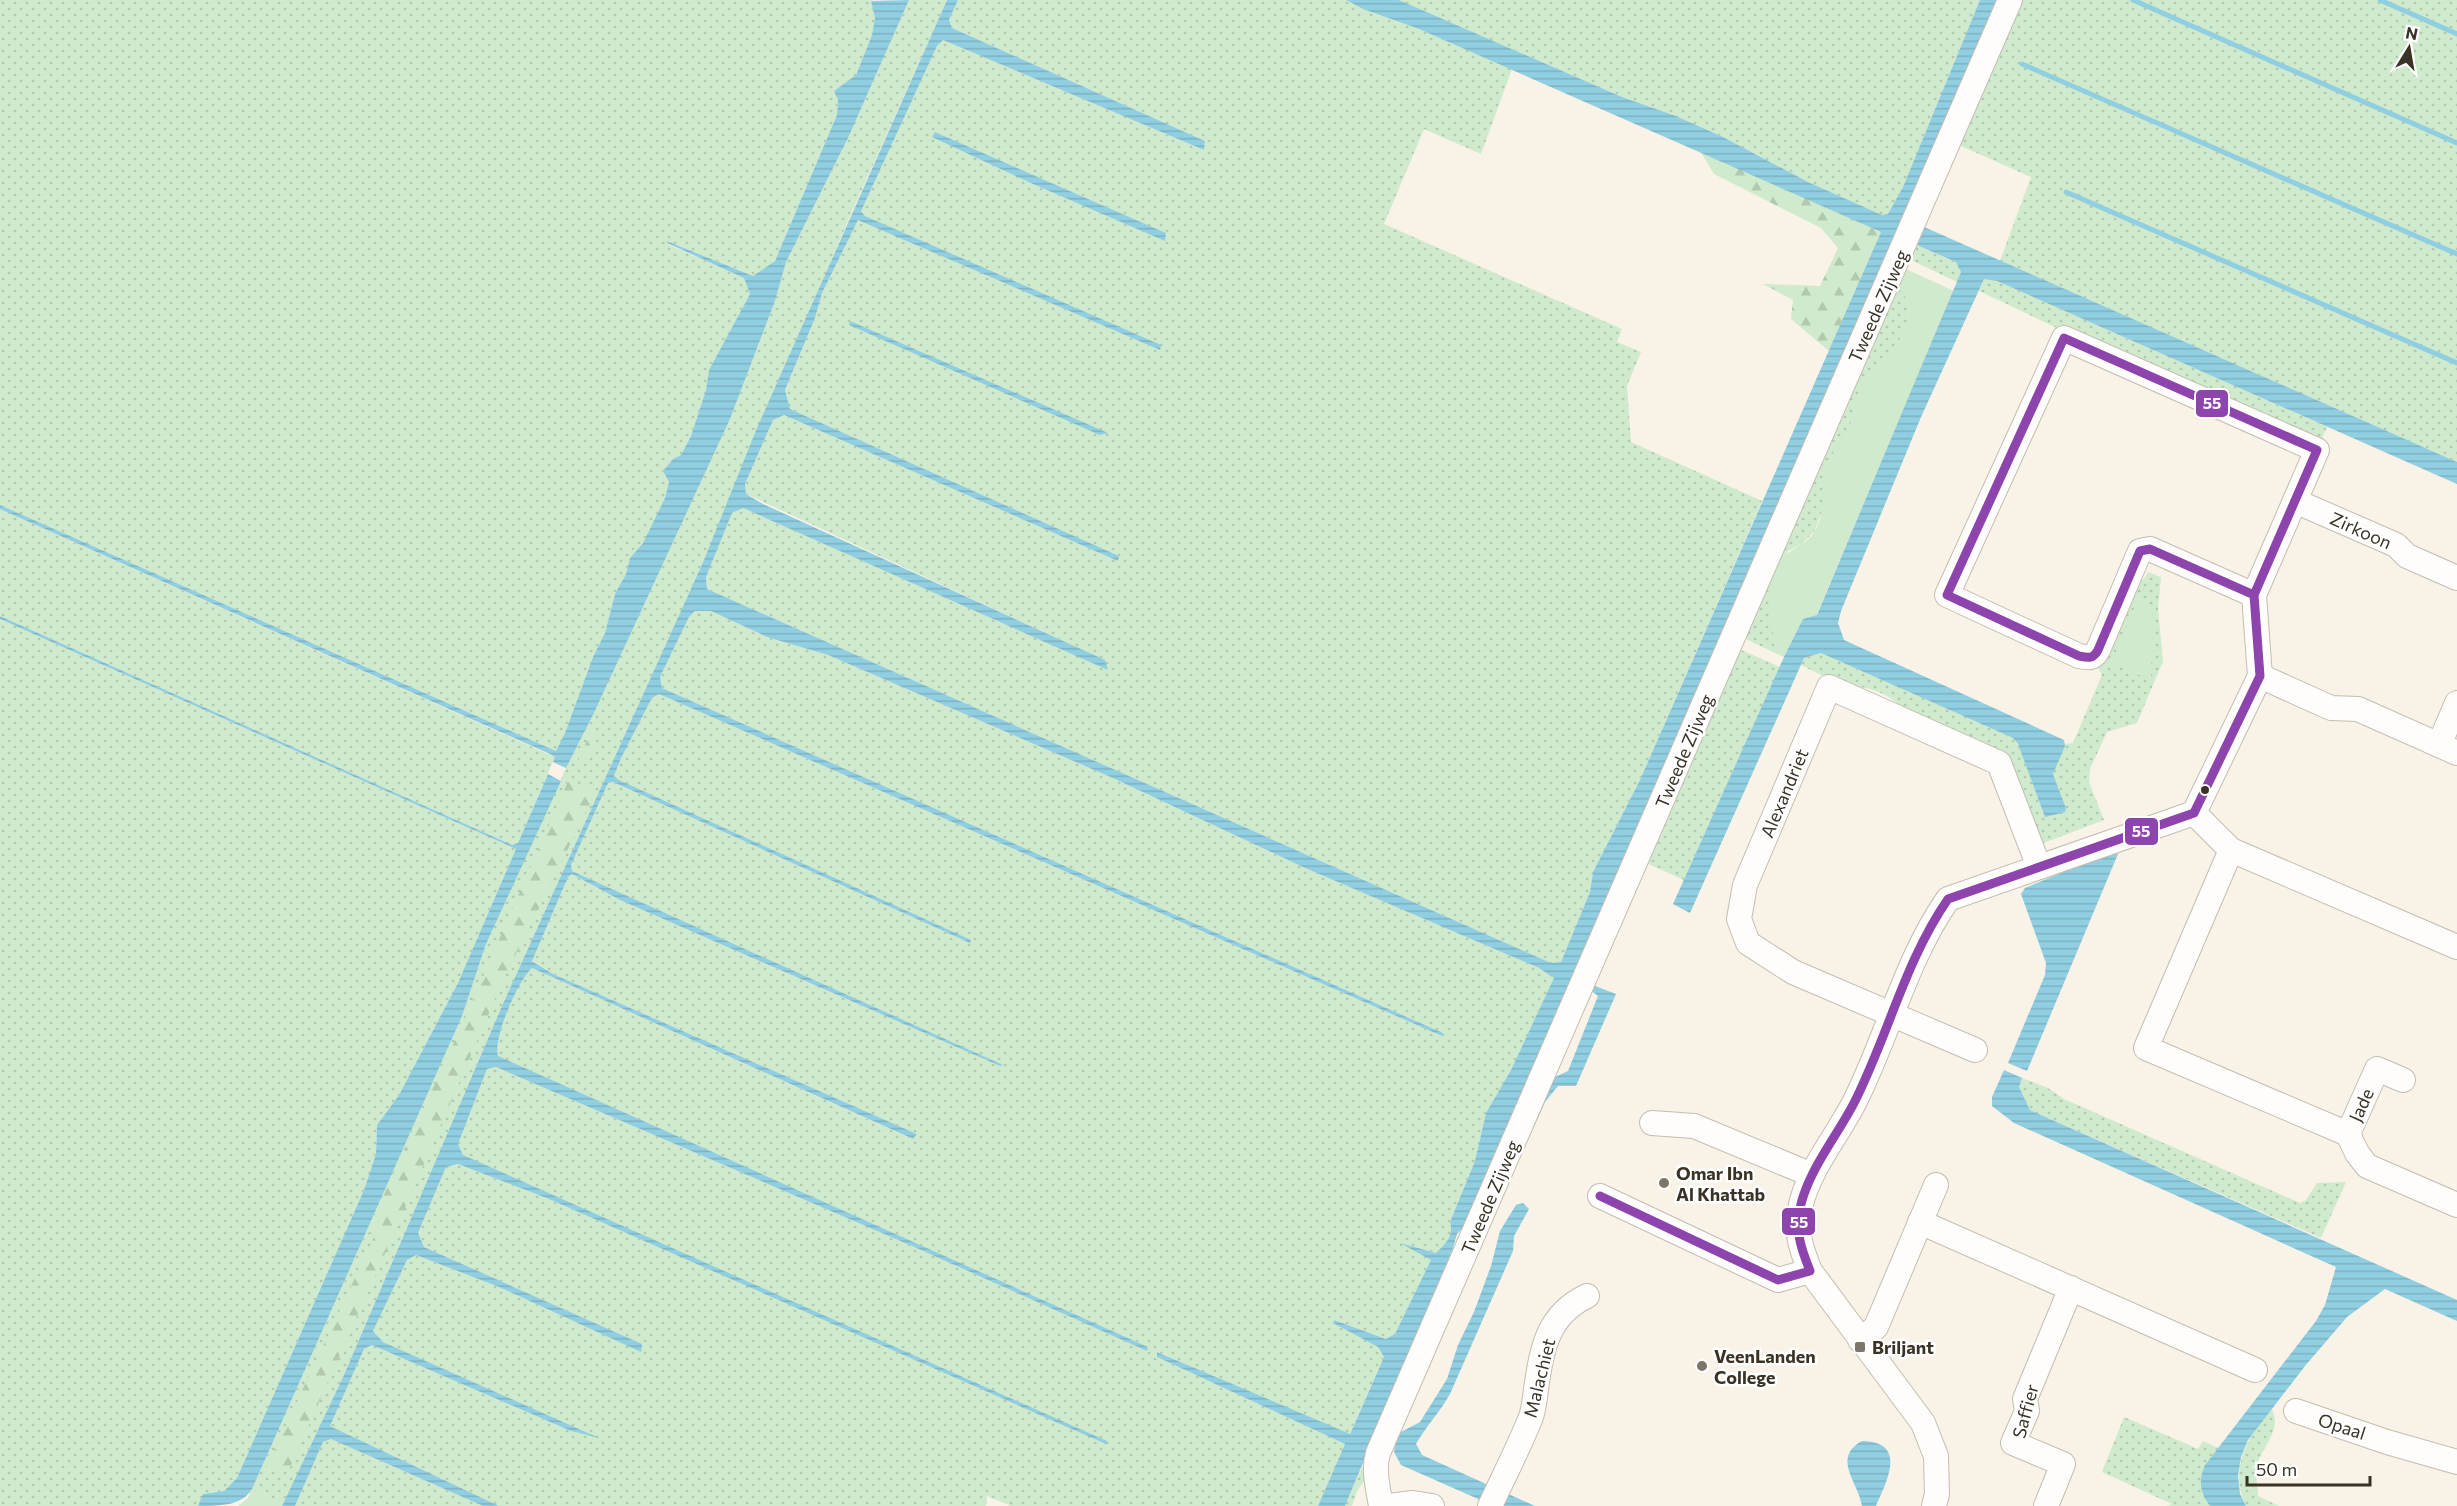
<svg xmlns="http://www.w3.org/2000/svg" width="2457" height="1506" viewBox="0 0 2457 1506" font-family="Commissioner,sans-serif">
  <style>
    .grass { fill: url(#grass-dots); fill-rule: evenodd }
    .forest { fill: url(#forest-firs) }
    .green { fill: #cfeacd }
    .water { fill: url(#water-rules) }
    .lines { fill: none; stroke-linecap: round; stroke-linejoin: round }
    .stream { stroke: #90cee1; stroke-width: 5 }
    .minor-casing { stroke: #c3bdb2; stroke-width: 26 }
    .minor { stroke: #fefdfb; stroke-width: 24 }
    .bus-1-casing { stroke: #fff; stroke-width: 14 }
    .bus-1 { stroke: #8e44ad; stroke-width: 9 }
    .bus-dot { fill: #393225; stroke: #fff; stroke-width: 2 }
    .poi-dot { fill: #7c7569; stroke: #fff; stroke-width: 2 }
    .labels { text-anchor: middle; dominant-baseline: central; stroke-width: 5; stroke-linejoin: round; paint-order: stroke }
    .street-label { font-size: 18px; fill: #393225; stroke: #fff }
    .poi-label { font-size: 18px; font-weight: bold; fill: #393225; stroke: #fff; text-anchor: start }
    .line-badge { stroke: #fff; stroke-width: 2 }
    .badge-label { font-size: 16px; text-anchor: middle; font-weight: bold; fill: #fff }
  </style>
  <defs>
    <pattern id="grass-dots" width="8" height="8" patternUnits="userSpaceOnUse" patternTransform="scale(1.5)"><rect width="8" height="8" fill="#cfeacd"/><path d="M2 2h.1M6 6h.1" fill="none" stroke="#b2c9b0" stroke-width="1.8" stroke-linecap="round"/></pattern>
    <pattern id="forest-firs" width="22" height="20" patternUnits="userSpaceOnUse" patternTransform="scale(1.5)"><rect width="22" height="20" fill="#cfeacd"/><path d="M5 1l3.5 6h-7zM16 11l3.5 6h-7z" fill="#b2c9b0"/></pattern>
    <pattern id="water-rules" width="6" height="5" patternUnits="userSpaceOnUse" patternTransform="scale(1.5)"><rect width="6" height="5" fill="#90cee1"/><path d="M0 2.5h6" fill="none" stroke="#7db1c1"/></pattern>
  </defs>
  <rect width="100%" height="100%" fill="#f8f2e7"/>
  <!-- grass -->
  <g class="grass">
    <polygon points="0,0 873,0 871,1 875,18 872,35 856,75 835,91 838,100 837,115 775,261 753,276 668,241 667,244 745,278 750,294 709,370 706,390 691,436 681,455 673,459 663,471 669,482 665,498 643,543 630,558 626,574 615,594 605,633 593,657 565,733 556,751 0,505"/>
    <polygon points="909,0 947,0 850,216 704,560 502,1006 344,1375 283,1504 252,1489 462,1016 486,944 566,768 593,715 730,419 775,301 786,262 848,138"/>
    <path d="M958 0H1346L1363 9 1419 29 1512 69 1481 154 1424 129 1384 224 1622 329 1617 342 1641 352 1627 386 1631 442 1762 501 1640 780 1593 872 1590 892 1561 962 1551 963 707 589 706 577 732 513 743 508 1107 669 1104 660 746 494 745 484 773 420 784 415 1118 561 1119 556 790 409 785 391 815 318 822 293 858 219 1160 350 865 216 861 210 937 46 943 40 1204 150 1205 141 952 28 949 20ZM935 132 1166 233 1165 240 1033 184Z"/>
    <polygon points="1399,0 1980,0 1903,187 1888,215 1882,215 1808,182 1723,137 1676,116 1622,97"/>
    <polygon points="2023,0 2457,0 2457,462 2000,261 2031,177 1959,145"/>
    <polygon points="1914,244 1956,262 1961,272 1957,282 1911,260 1909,255"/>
    <polygon points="1984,279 1997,281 2327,427 2320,443 2132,362 2130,353 2067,325 2060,325 2057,328 1979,291"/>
    <polygon points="1894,280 1904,293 1909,307 1907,323 1902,337 1859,391 1851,426 1825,491 1824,506 1814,532 1801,544 1788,551 1772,582 1775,653 1740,636"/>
    <polygon points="0,509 555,757 518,843 512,845 0,616"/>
    <path d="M2148 572 2161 577 2158 609 2163 661 2137 723 2107 732 2090 769 2089 782 2104 820 2041 844 2002 760 1901 709C1894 695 1862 683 1847 688L1801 665 1804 658 1821 653 2013 738 2064 812 2066 808 2053 774 2065 744 2073 743 2102 675 2098 667 2133 582 2144 579Z"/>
    <path d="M695 611H711L767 637 828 655 1115 779 1305 868 1539 968 1555 978 1511 1070 1486 1113 1475 1161 1450 1222C1454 1236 1447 1243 1436 1253L1403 1244 1431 1260 1395 1335 1386 1339 1334 1320 1333 1323 1378 1347 1384 1357 1349 1435 1158 1352 1157 1357 1345 1444 1318 1506H1011L987 1496 986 1506H499L330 1426 364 1349 372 1345 571 1431 594 1437 383 1342 373 1331 407 1260 416 1255 499 1287 641 1351V1344L424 1247 418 1233 446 1167 458 1164 549 1199 1107 1441 463 1156 458 1144 487 1069 496 1067 912 1246 1147 1350 1148 1347 498 1057C493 1038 518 980 532 968L912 1139 917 1134 553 974 532 960 568 877 572 874 620 900 1000 1066 1002 1065 572 871 571 865 608 783 613 782 970 943V940L619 780 614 776 621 758 652 698 659 694 1442 1036 1443 1033 662 688 660 677 689 617Z"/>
    <polygon points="0,619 516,849 458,983 399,1095 377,1125 376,1154 364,1190 237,1478 224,1491 203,1494 198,1506 0,1506"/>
    <polygon points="1737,648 1780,667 1684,880 1642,861"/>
    <polygon points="2022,1078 2048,1088 2064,1099 2300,1203 2306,1200 2317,1183 2346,1182 2321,1238 2030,1110 2019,1087"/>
    <path d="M2271 1408C2283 1429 2264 1444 2258 1462 2254 1471 2258 1486 2258 1496L2279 1506H2246C2228 1468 2248 1438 2271 1408Z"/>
    <polygon points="2124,1417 2198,1449 2203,1441 2218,1448 2205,1465 2208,1503 2210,1506 2167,1506 2172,1504 2102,1472"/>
    <polygon points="331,1439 483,1506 295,1506 323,1442"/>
    <polygon points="1371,1447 1368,1476 1357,1491 1352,1506 1345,1506"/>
  </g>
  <!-- forest -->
  <g class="forest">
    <polygon points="1700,151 1881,232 1829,351 1791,319 1793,300 1763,284 1820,286 1838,248 1821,228 1714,174"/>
    <polygon points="591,731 598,736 588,764 578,761"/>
    <polygon points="569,779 596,792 505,976 395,1231 288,1472 265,1470 375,1235 367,1232 461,1027"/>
  </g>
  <!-- green -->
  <g class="green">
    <path d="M1908 270 1954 291 1816 616 1803 619 1784 657 1775 653C1773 628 1766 595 1775 571 1782 549 1806 548 1816 529 1826 510 1821 491 1825 471 1829 454 1842 443 1849 427 1855 415 1855 401 1860 388 1872 363 1901 350 1907 321 1911 304 1904 293 1894 280L1900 271Z"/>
    <polygon points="2138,599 2153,607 2151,680 2111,663"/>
    <polygon points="252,1489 283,1504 282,1506 238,1506 248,1498"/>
  </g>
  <!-- water -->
  <g class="water">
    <polygon points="909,0 848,138 786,262 775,301 730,419 593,715 566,768 553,762 555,757 550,754 0,509 0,505 556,751 565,733 593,657 605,633 615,594 626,574 630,558 643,543 665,498 669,482 663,471 673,459 681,455 691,436 706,390 709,370 750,294 744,278 667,243 667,241 753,276 775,261 837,115 838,100 834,91 856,75 872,35 875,18 871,1"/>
    <path d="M947 0H958L949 20 952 28 1205 141 1204 150 943 40 937 46 861 211 865 216 1161 345 1160 350 858 220 822 293 815 318 785 390 790 409 1119 556 1118 561 784 415 773 420 745 484 746 494 763 504 1105 660 1108 670 743 508 732 513 706 577 707 589 1551 963 1561 962 1590 892 1593 872 1640 780 1881 232 1419 29 1363 9 1346 0H1399L1622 97 1676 116 1723 137 1808 182 1882 215 1888 214 1903 187 1980 0H2002L1906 219 2457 462V484L1997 281 1984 279 1921 417 1841 611 1838 623 1844 640 2064 740 2065 746 2053 774 2066 808 2065 812 2045 817 2018 744 2013 738 1821 653 1804 658 1690 913 1673 904 1784 657 1803 619 1817 615 1961 272 1956 262 1898 237 1465 1226 1457 1234 1452 1251 1345 1506H1318L1345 1444 1157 1357V1352L1350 1434 1384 1357 1378 1347 1333 1323 1334 1320 1386 1339 1395 1334 1431 1260 1400 1243 1436 1253C1446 1243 1454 1236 1450 1222L1475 1161 1486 1113 1511 1070 1554 978 1539 968 1305 868 1115 779 828 655 767 637 711 611H695L689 617 660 677 662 688 1443 1033 1442 1036 659 694 652 698 621 758 614 776 619 780 971 940 970 943 613 782 608 783 571 865 572 871 1003 1065 1000 1066 620 900 572 874 568 877 532 961 553 974 917 1134 913 1139 532 968C518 980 493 1038 498 1056L1148 1347 1147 1351 912 1246 496 1067 487 1069 458 1144 463 1155 1107 1441 1106 1444 549 1199 458 1164 446 1167 418 1233 424 1247 642 1344 641 1352 499 1287 416 1255 407 1260 373 1331 383 1342 599 1438 571 1431 372 1345 364 1349 330 1426 499 1506H483L331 1439 323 1442 295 1506H282L344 1375 502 1006 704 560 757 428Z"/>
    <polygon points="935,132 1166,233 1165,241 1033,184 932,137"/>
    <polygon points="850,321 1108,433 1100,435 849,325"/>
    <path d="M0 616 512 845 518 843 548 774 561 781 486 944 462 1016 252 1489C242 1506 219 1506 198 1506L203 1494 224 1491 237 1478 364 1190 376 1154 377 1125 399 1095 458 983 516 849 0 619Z"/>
    <polygon points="2112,852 2118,854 2027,1071 2008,1063 2045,975 2046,963 2021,894 2025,888"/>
    <polygon points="1595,986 1616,994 1576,1086 1558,1086 1545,1102 1528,1140 1524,1139 1551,1079 1568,1071 1598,996 1589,989"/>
    <path d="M2004 1070 2022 1078 2019 1087 2030 1110 2457 1300V1321L2385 1289 2347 1317 2305 1366 2248 1440 2241 1457 2238 1476 2240 1494 2246 1506H2210C2200 1492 2198 1481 2205 1465L2316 1321 2325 1305 2336 1267 2014 1123 1992 1106V1097Z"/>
    <path d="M1523 1203 1529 1209 1514 1236 1513 1251 1450 1394C1440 1412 1426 1426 1416 1444L1422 1455 1535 1506H1494L1401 1465 1394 1452 1396 1442 1401 1432 1420 1422 1447 1379 1458 1345 1474 1312 1491 1266 1500 1231 1516 1205Z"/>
    <path d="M1862 1441C1908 1442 1887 1481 1876 1506H1862C1859 1483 1831 1458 1862 1441Z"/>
  </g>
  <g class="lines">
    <!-- stream -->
    <g class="stream">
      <polyline points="2133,0 2457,143"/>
      <polyline points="2380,0 2457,34"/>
      <polyline points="2022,64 2457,254"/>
      <polyline points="2066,192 2457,363"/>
    </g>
    <!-- minor casing -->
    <g class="minor-casing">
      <g id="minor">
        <polyline points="2295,501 2396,545 2407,556 2457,578"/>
        <polyline points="2260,676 2331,708 2358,709 2457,753"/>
        <polyline points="2439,745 2457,703"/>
        <polyline points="2194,813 2231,850 2457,947"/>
        <polyline points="2231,850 2146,1048 2348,1134"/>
        <polyline points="1975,1050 1793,972 1748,943 1739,919 1745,885 1829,687 1999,763 2039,867"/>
        <polyline points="1652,1123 1694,1126 1812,1175"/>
        <polyline points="2348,1134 2357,1153 2367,1166 2457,1205"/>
        <polyline points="2348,1134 2377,1069 2403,1080"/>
        <path d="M1600 1196 1778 1280 1810 1271C1800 1246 1795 1231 1801 1204 1810 1168 1837 1136 1854 1103 1888 1036 1905 961 1948 899L2194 813 2260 676 2254 595 2317 450 2064 338 1947 595 2079 656C2089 658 2093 659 2098 650L2140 551 2150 549 2254 595"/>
        <polyline points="1920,1222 2255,1370"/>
        <polyline points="1810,1271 1923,1423 1936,1456 1937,1494 1934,1506"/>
        <polyline points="1860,1340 1876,1327 1936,1185"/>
        <polyline points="2296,1411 2387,1442 2457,1462"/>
        <path d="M1381 1506C1378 1488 1373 1470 1378 1453L2010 0"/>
        <polyline points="1389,1506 1413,1503 1432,1506"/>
        <path d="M1490 1506C1504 1476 1519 1447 1531 1417 1534 1408 1535 1398 1536 1389 1542 1349 1547 1315 1587 1296"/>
        <polyline points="2046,1506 2063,1464 2013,1443 2027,1411 2025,1399 2071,1288"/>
      </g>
    </g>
    <!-- minor -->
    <use href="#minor" class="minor"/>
    <!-- bus-1 casing -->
    <g class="bus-1-casing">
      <path id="bus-1" d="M1600 1196 1778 1280 1810 1271C1800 1246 1795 1231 1801 1204 1810 1168 1837 1136 1854 1103 1888 1036 1905 961 1948 899L2194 813 2260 676 2254 595 2317 450 2064 338 1947 595 2079 656C2089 658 2093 659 2098 650L2140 551 2150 549 2254 595"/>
    </g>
    <!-- bus-1 -->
    <use href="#bus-1" class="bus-1"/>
  </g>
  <!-- markers -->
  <circle class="bus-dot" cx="2205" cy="790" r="5"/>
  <g class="poi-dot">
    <circle cx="1664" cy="1183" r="6"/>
    <rect x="1854" y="1341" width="12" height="12" rx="3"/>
    <circle cx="1702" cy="1366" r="6"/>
  </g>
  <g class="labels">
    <!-- street labels -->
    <g class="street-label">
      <text transform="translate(1878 306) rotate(-66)">Tweede Zijweg</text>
      <text transform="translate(2361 530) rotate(24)">Zirkoon</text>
      <text transform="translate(1684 751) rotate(-67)">Tweede Zijweg</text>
      <text transform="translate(1784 793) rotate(-67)">Alexandriet</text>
      <text transform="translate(2361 1105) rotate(-66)">Jade</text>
      <text transform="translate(1490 1197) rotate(-67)">Tweede Zijweg</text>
      <text transform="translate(1539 1378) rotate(-76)">Malachiet</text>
      <text transform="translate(2025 1411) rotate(-75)">Saffier</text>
      <text transform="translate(2342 1426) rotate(18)">Opaal</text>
    </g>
    <!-- poi labels -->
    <g class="poi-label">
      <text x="1676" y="1173">Omar Ibn<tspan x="1676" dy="21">Al Khattab</tspan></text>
      <text x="1872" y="1347">Briljant</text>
      <text x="1714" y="1356">VeenLanden<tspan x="1714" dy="21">College</tspan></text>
    </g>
  </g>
  <g class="line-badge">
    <rect x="2195" y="389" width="34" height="29" rx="6" fill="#8e44ad"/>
    <rect x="2124" y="817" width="35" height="29" rx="6" fill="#8e44ad"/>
    <rect x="1781" y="1207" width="35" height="29" rx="6" fill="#8e44ad"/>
  </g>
  <g class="badge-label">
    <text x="2212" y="409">55</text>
    <text x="2141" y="837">55</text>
    <text x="1799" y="1228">55</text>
  </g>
  <!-- north arrow -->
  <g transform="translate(2409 48) rotate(11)" stroke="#ffffff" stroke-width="4.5" paint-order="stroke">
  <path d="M0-4.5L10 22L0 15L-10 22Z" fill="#393225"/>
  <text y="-9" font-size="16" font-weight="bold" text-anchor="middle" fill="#393225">N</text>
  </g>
  <!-- scale -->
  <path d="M2247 1476v9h123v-9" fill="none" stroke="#393225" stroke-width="3"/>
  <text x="2256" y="1476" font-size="18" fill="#393225" stroke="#ffffff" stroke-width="4.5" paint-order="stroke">50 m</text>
</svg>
